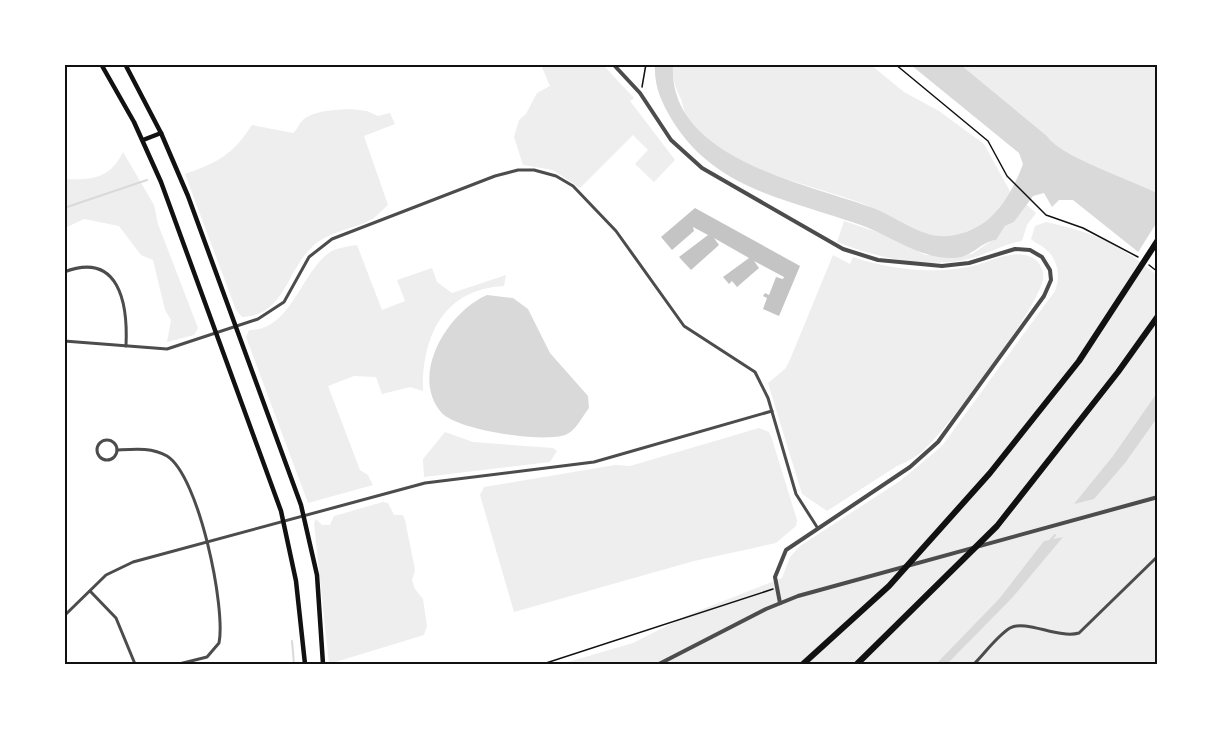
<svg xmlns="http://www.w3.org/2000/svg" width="1222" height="729" viewBox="0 0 1222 729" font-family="'Public Sans',sans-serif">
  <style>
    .green { fill: #eee }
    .water { fill: #d9d9d9 }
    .pier { fill: #fff }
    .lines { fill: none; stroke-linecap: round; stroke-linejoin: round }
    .stream { stroke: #d9d9d9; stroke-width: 2 }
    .building { fill: #c4c4c4 }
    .path { stroke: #111; stroke-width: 1.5 }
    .minor { stroke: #4c4c4c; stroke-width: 3 }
    .tertiary { stroke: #4c4c4c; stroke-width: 4 }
    .secondary { stroke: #111; stroke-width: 4.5 }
    .motorway { stroke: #111; stroke-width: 6 }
    .neatline { fill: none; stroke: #111; stroke-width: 2 }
  </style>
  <rect width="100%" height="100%" fill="#fff"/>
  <!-- green -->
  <g class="green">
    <polygon points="541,65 603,65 634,98 630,101 675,160 654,182 635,164 648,150 633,135 580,188 553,170 523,165 514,137 519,120 526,114 537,93 550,86"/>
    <path d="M673 65H871L904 92 939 111 984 144 1011 193C995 215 975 238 945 237 916 236 887 213 861 203 810 184 721 168 689 121 685 115 683 106 681 99 675 87 672 78 673 65Z"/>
    <path d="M961 65H1157V193C1132 180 1061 157 1047 136Z"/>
    <path d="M351 109 367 111 378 116 390 113 395 124 364 136 388 205C383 209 379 214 374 218 354 230 329 230 311 248 287 271 284 316 242 317L236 310 185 174C219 162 232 155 252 125L293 133C298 129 298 125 302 121 312 110 337 110 351 109Z"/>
    <path d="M123 152 154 205 158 224 198 328 194 335 167 342 171 320 165 310 153 260 141 255 119 226 84 219 65 228V179C92 180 110 179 123 152Z"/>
    <path d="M1026 204 1036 213 1027 225 1022 241C1004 244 987 254 969 259 926 269 878 258 837 242L844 221 892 237 925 255 972 254 991 241 996 240 1005 226 1014 222Z"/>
    <path d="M1046 222C1093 232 1119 244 1157 275V664H561L633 643 688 615 782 578 790 557 800 546 900 481 942 446 1055 291C1061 275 1058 258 1043 247 1039 244 1035 243 1031 239L1035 226Z"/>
    <path d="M357 245 382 310 405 301 397 280 432 268 437 282 452 293 506 275 504 286C443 289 422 337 423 391L410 387 382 394 376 377 354 376 328 386 360 470 368 475 373 485 308 503 246 337 249 330C291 331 301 272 330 252 337 248 349 246 357 245Z"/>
    <path d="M833 255 850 264 853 257C890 270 940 275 977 265 996 259 1022 246 1038 262 1042 268 1044 273 1043 279 1039 307 948 428 924 450 915 458 907 462 897 466L827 511 802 494 768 383 785 369 789 362Z"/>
    <polygon points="759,428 769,432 772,439 797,520 796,526 776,543 694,561 514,612 480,495 484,487 615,465 630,466"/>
    <polygon points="445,432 473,442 553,448 557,451 550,462 424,477 423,459"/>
    <polygon points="383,502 388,503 394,515 403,515 405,520 415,570 412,580 415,589 423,599 427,626 424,635 329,664 314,523 316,519 322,525 330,525 334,516"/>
  </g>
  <!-- water -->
  <g class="water">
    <path d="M655 65H673C668 159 806 183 873 208 897 217 922 239 949 236 989 232 1010 199 1023 164L1019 153 911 65H961L1047 136C1061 157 1132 180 1157 193V267L1073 200H1059L1052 207 1044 193 1033 196 1014 222 1005 226 996 240C982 241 972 257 955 258 921 260 890 235 858 224 788 199 715 190 672 120 661 101 654 86 655 65Z"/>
    <path d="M487 295 513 298 528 309 550 353 588 396 589 408C582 417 575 432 565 435 543 443 455 430 441 412 409 374 449 311 487 295Z"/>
    <polygon points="1157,393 1157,418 1125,463 1094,499 1074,504 1113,456"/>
    <polygon points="1063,537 1012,598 947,664 936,664 999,599 1044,541"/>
  </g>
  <!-- pier -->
  <polygon class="pier" points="1157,222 1158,261 1153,267 1137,254"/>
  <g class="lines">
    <!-- stream -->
    <g class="stream">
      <polyline points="64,208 147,180"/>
      <polyline points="1049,542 1055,535"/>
      <polyline points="292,641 294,664"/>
    </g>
  </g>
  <!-- building -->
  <polygon class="building" points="695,208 800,266 779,316 763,309 767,298 763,296 765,293 769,295 776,277 783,279 784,277 754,261 759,268 737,287 732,281 729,284 723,277 749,258 714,238 719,245 691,270 679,257 708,235 693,227 694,231 672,250 661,237"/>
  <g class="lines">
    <!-- path -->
    <g class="path">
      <polyline points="895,64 988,141 1007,176 1046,215 1083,228 1138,257"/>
      <polyline points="642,87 646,64"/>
      <polyline points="1149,265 1158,272"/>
      <polyline points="543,664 773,589"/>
    </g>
    <!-- minor -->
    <g class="minor">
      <path d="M64 272C119 251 128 303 126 346"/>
      <polyline points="64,341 167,349 258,319 284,302 309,257 332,239 495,176 518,170 534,170 556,176 573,186 616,231 684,326 755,372 768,398 796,494 817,527"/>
      <circle cx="107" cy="450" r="10"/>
      <path d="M117 450C134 449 152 447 167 456 199 476 226 608 219 643L207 657 179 664"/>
      <polyline points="90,591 116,618 135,664"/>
      <polyline points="64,616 106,575 133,562 425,483 594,462 772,411"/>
      <path d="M974 664C985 653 997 636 1010 628 1026 619 1058 639 1079 633L1158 556"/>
    </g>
    <!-- tertiary -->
    <g class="tertiary">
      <polyline points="613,64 640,93 671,140 702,168 843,249 878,260 942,266 969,263 1015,249 1030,250 1042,257 1050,270 1051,280 1044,296 938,442 910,467 786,550 775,577 780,603"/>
      <polyline points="659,664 766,609 798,596 1158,497"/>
    </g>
    <!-- secondary -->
    <g class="secondary">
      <polyline points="101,64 134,122 161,182 281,511 296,581 305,664"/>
      <polyline points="125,64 161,133 188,196 301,505 317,575 323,664"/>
      <polyline points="143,140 161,133"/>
    </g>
    <!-- motorway -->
    <g class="motorway">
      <polyline points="803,664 889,586 990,473 1079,361 1158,240"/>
      <polyline points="857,664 997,526 1118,372 1158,316"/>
    </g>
  </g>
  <!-- border -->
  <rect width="1222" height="729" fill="none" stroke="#ffffff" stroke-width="132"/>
  <rect x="66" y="66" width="1090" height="597" class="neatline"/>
</svg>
